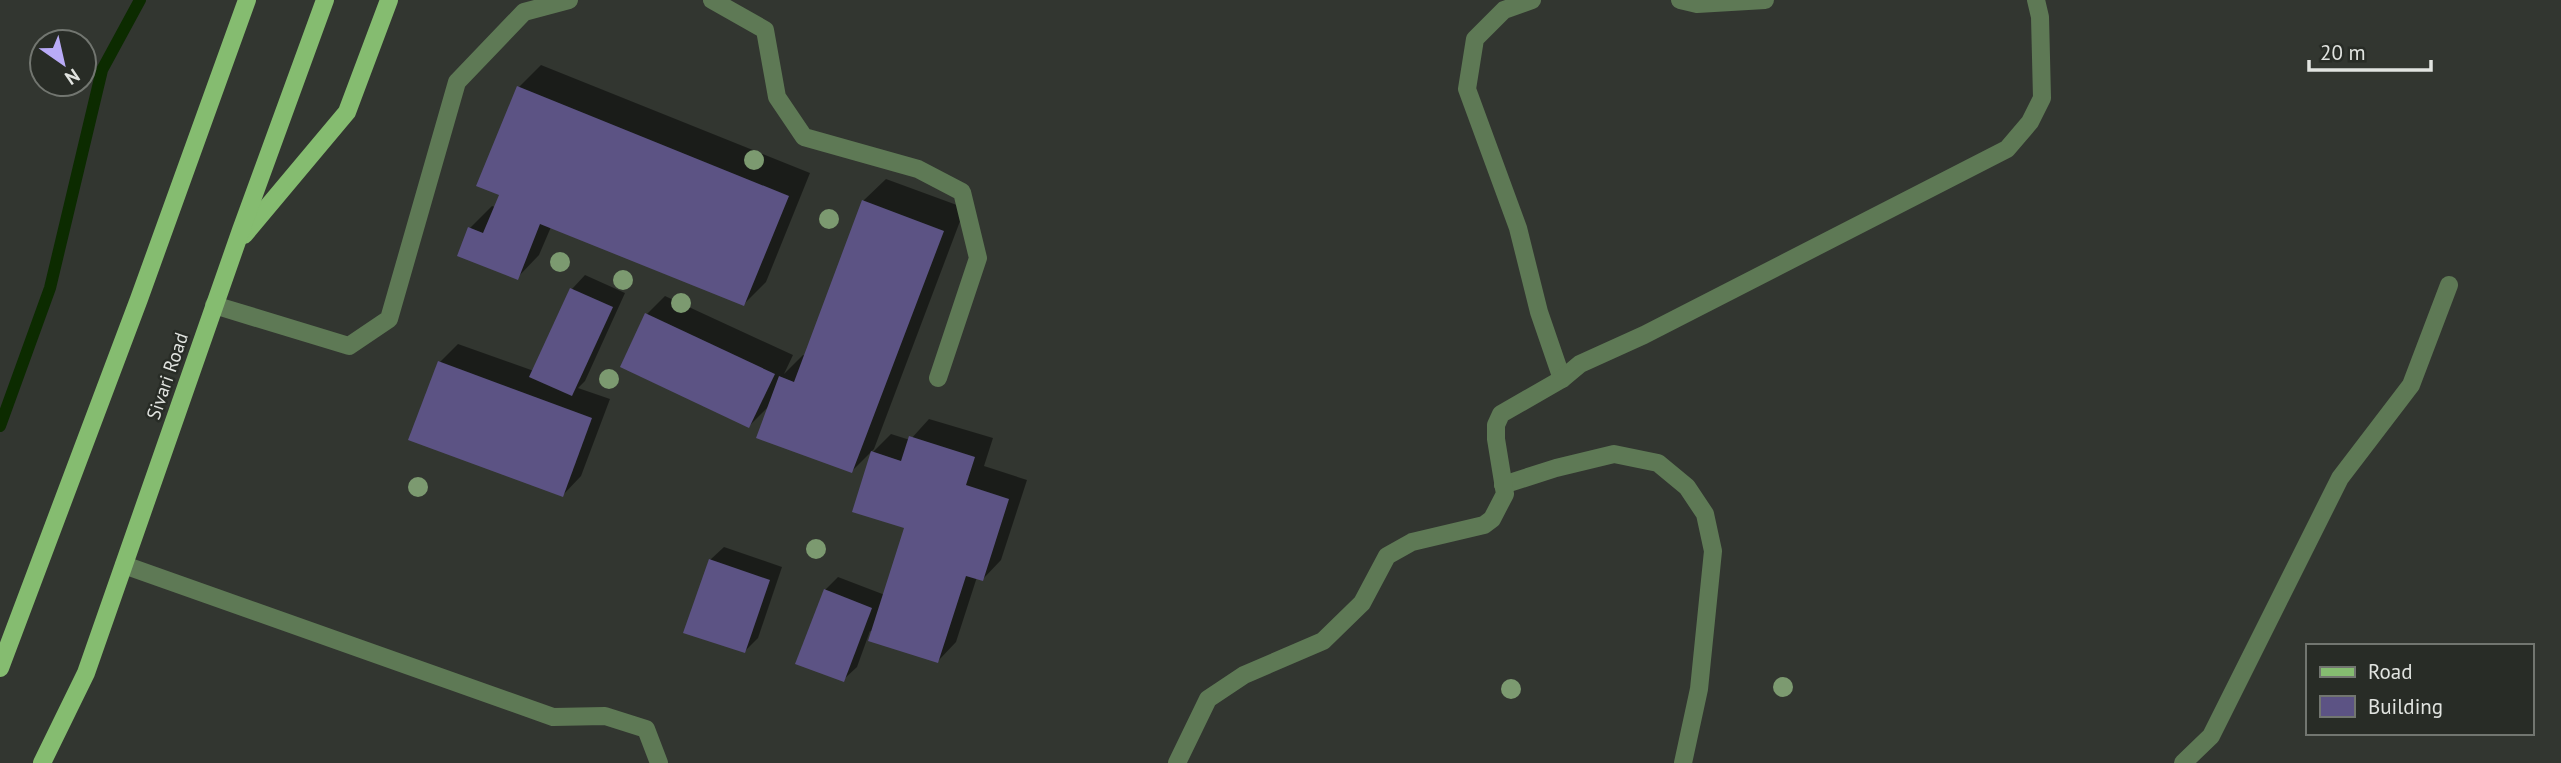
<svg xmlns="http://www.w3.org/2000/svg" width="2561" height="763" viewBox="0 0 2561 763" font-family="'PT Sans',sans-serif">
  <style>
    .shadow { fill: #0007 }
    .lines { fill: none; stroke-linecap: round; stroke-linejoin: round }
    .stream { stroke: #0c2b00; stroke-width: 12 }
    .building { fill: #5c5384 }
    .minor { stroke: #5e7955; stroke-width: 18 }
    .major { stroke: #85bc70; stroke-width: 18 }
    .tree { fill: #7c9a70 }
    .labels { text-anchor: middle; dominant-baseline: central; stroke-width: 5; stroke-linejoin: round; paint-order: stroke }
    .street-label { font-size: 19px; fill: #e1e4e0; stroke: #282c26 }
  </style>
  <rect width="100%" height="100%" fill="#323630"/>
  <!-- shadow -->
  <g class="shadow">
    <polygon points="541,65 810,173 766,282 744,304 551,227 539,255 517,278 470,228 492,206 495,207 501,194 519,87"/>
    <polygon points="886,179 965,208 874,449 852,471 771,404 749,426 647,314 665,296 793,355 784,374 803,355 805,356 863,201"/>
    <polygon points="585,275 625,293 585,381 578,388 610,399 581,476 563,495 440,362 458,344 534,371 572,289"/>
    <polygon points="929,419 993,438 984,466 1027,480 1001,560 983,579 977,577 956,642 938,661 870,631 857,667 843,680 825,590 838,577 885,595 907,527 873,452 891,434 910,440"/>
    <polygon points="724,547 782,567 758,638 745,651 710,560"/>
  </g>
  <g class="lines">
    <!-- stream -->
    <polyline class="stream" points="0,426 50,288 102,70 140,0"/>
  </g>
  <!-- building -->
  <g class="building">
    <polygon points="517,86 789,196 744,306 540,224 518,280 457,256 468,227 483,233 499,195 476,186"/>
    <polygon points="862,200 944,231 852,473 756,438 779,376 794,382"/>
    <polygon points="570,288 613,307 572,396 529,377"/>
    <polygon points="645,313 775,374 749,428 620,367"/>
    <polygon points="438,361 592,418 563,497 408,440"/>
    <polygon points="909,436 975,457 966,485 1009,499 983,581 966,576 938,663 868,641 904,528 852,512 871,451 901,461"/>
    <polygon points="709,559 770,580 745,653 683,633"/>
    <polygon points="824,589 872,608 844,682 795,664"/>
  </g>
  <g class="lines">
    <!-- minor -->
    <g class="minor">
      <polyline points="712,0 765,30 777,97 804,137 918,169 962,192 978,258 938,378"/>
      <polyline points="1532,0 1504,10 1475,39 1467,89 1518,228 1539,312 1562,379"/>
      <polyline points="1680,0 1697,4 1765,0"/>
      <polyline points="214,305 349,346 389,319 457,82 524,12 569,0"/>
      <polyline points="1503,485 1556,468 1614,454 1658,463 1687,487 1705,514 1713,551 1699,689 1683,763"/>
      <polyline points="124,565 553,717 605,716 646,729 659,763"/>
      <polyline points="1177,763 1208,699 1244,675 1323,641 1362,603 1387,556 1412,542 1484,525 1492,519 1505,494 1496,439 1496,425 1501,414 1562,379 1580,364 1644,335 2007,149 2030,122 2042,98 2040,17 2036,0"/>
      <polyline points="2183,763 2211,736 2340,478 2411,385 2449,285"/>
    </g>
    <!-- major -->
    <g class="major">
      <polyline points="244,235 347,112 389,0"/>
      <polyline points="0,668 139,299 247,0"/>
      <polyline points="42,763 86,673 241,230 325,0"/>
    </g>
  </g>
  <!-- trees -->
  <g class="tree">
    <circle cx="754" cy="160" r="10"/>
    <circle cx="829" cy="219" r="10"/>
    <circle cx="560" cy="262" r="10"/>
    <circle cx="623" cy="280" r="10"/>
    <circle cx="681" cy="303" r="10"/>
    <circle cx="609" cy="379" r="10"/>
    <circle cx="418" cy="487" r="10"/>
    <circle cx="816" cy="549" r="10"/>
    <circle cx="1783" cy="687" r="10"/>
    <circle cx="1511" cy="689" r="10"/>
  </g>
  <g class="labels">
    <!-- street labels -->
    <g class="street-label">
      <text transform="translate(167 376) rotate(-71)">Sivari Road</text>
    </g>
  </g>
  <!-- legend -->
  <rect x="2306" y="644" width="228" height="91" fill="#282c26" stroke="#727670" stroke-width="2"/>
  <rect x="2320" y="667" width="35" height="10" fill="#85bc70" stroke="#727670" stroke-width="2"/>
  <text x="2368" y="679" font-size="21" fill="#e1e4e0">Road</text>
  <rect x="2320" y="696" width="35" height="21" fill="#5c5384" stroke="#727670" stroke-width="2"/>
  <text x="2368" y="714" font-size="21" fill="#e1e4e0">Building</text>
  <!-- north arrow -->
  <g transform="translate(63 63) rotate(146)"><circle r="33" fill="#282c26" stroke="#727670" stroke-width="2"/>
  <path d="M0-5L12 26L0 18L-12 26Z" fill="#b9abf7"/>
  <text y="-10" font-size="19" font-weight="bold" text-anchor="middle" fill="#e1e4e0">N</text>
  </g>
  <!-- scale -->
  <path d="M2309 60v10h122v-10" fill="none" stroke="#e1e4e0" stroke-width="3.5"/>
  <text x="2320" y="60" font-size="21" fill="#e1e4e0" stroke="#282c26" stroke-width="5" paint-order="stroke">20 m</text>
</svg>
